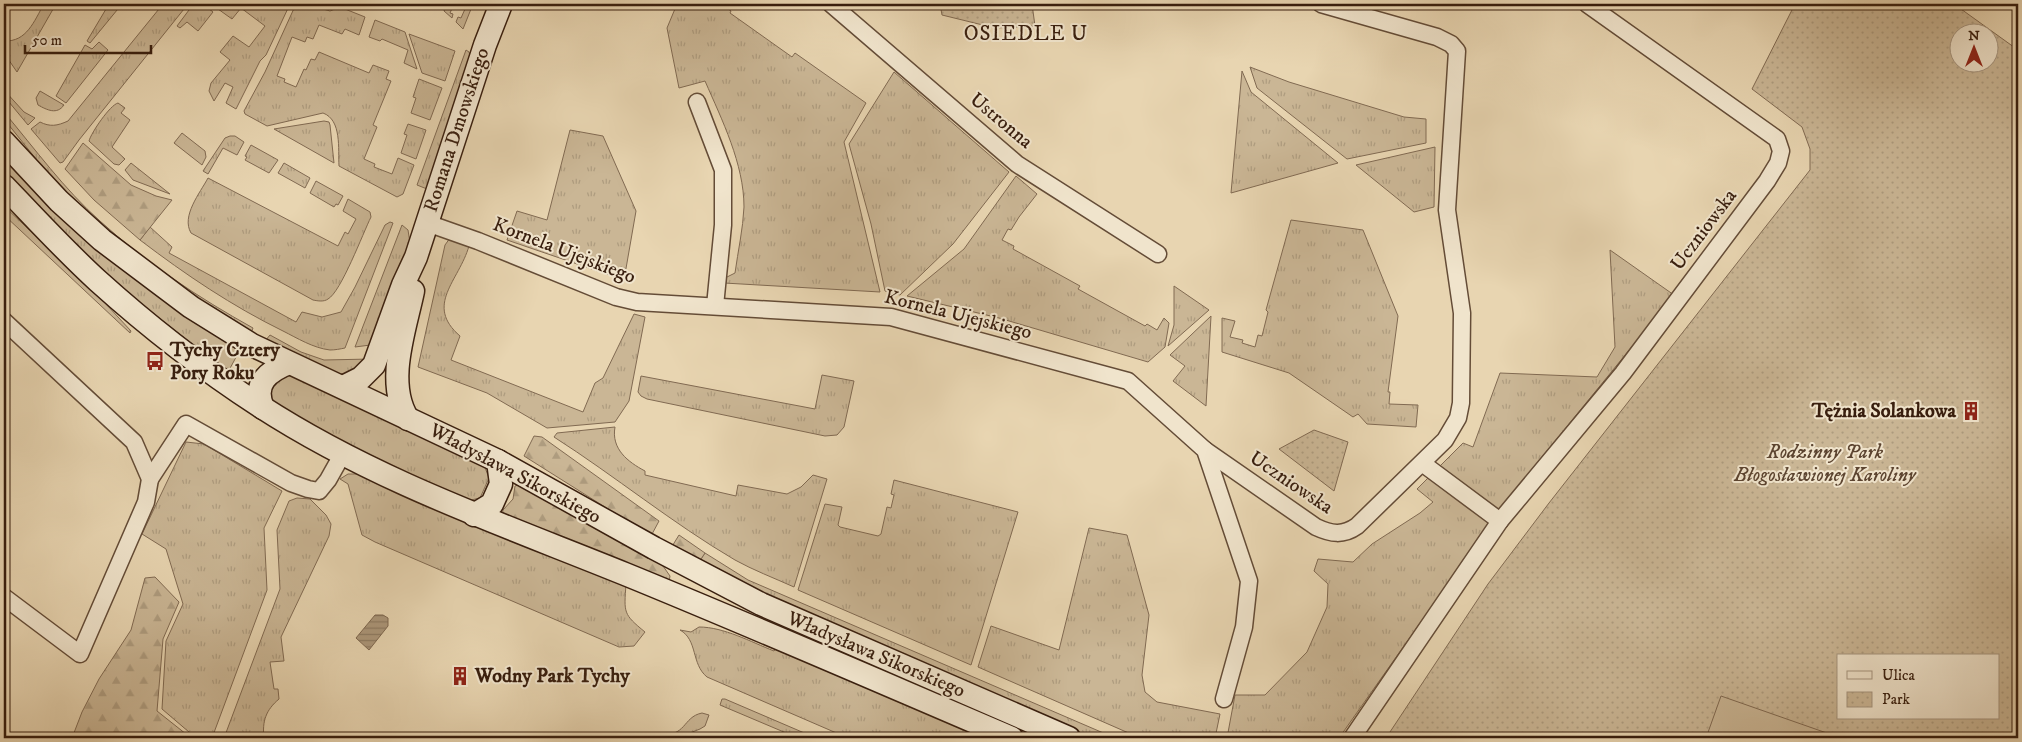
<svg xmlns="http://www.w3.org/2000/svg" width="2022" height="742" viewBox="0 0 2022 742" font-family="'IM FELL DW Pica',serif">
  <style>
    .grass { fill: url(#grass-tufts); stroke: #816a52 }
    .forest { fill: url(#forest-firs); stroke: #816a52 }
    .park { fill: url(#park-dots); stroke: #816a52; fill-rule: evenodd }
    .pitch { fill: #cab695; stroke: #816a52 }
    .water { fill: url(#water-rules); stroke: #7e674f }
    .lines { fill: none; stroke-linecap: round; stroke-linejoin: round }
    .street-casing { stroke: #644c37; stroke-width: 19 }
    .secondary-casing { stroke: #381e0e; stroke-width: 25 }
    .street { stroke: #f0e4cc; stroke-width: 16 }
    .secondary { stroke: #f0e4cc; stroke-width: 22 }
    .labels { text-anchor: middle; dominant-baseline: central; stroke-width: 4; stroke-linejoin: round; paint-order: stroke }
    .street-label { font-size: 20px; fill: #381e0e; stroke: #f0e4cc }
    .poi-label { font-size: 20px; font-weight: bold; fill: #381e0e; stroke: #f0e4cc; text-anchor: start }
    .park-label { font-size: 20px; font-style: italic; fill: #5c4430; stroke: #f0e4cc }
    .neighbourhood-label { font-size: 21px; letter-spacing: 1px; fill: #381e0e; stroke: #f0e4cc }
  </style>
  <defs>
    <pattern id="grass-tufts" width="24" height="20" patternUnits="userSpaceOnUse" patternTransform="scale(1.25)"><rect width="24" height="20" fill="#cab695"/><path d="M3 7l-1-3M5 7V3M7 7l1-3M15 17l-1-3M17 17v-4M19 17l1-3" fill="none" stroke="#ae9c7f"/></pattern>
    <pattern id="forest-firs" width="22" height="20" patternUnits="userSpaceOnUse" patternTransform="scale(1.25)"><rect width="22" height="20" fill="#cab695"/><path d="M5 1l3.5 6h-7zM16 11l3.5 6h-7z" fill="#ae9c7f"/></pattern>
    <pattern id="park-dots" width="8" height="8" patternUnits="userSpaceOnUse" patternTransform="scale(1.25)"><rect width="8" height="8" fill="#cab695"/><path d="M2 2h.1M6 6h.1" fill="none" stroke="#ae9c7f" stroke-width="1.8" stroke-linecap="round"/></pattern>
    <pattern id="water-rules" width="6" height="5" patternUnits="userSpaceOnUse" patternTransform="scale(1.25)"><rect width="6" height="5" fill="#ac977a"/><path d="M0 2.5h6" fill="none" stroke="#8d7b62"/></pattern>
  </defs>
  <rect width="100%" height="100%" fill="#e8d5b1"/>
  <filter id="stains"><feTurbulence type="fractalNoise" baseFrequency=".004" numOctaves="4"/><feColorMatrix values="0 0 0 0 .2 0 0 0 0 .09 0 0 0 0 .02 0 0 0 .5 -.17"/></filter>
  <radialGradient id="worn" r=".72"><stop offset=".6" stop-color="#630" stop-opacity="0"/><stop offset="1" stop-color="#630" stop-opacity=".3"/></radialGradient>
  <!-- grass -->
  <g class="grass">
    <path d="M44 4H56L17 72 4 53V41C27 42 34 21 44 4Z"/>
    <polygon points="109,4 122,4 90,43 87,41"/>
    <path d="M163 4H188L79 140 63 162 60 163 31 129 40 122C50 127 57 126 68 121Z"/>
    <polygon points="196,4 203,4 213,12 198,31 187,22 180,28 177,26 192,6"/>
    <polygon points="211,4 290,4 266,55 260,61 236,109 226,103 233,87 225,83 214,101 209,91 211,83 230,60 220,52 233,36 249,47 265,26 241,8 232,19"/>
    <path d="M296 4H306L330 11 340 7 365 17 359 35 345 29 342 34 319 25 313 39 307 37 305 42 292 37 277 76 285 79 284 82 296 87 304 69 306 70 311 59 315 60 319 52 369 73 373 65 389 71 386 79 391 81 373 125 377 127 364 159 375 164 374 167 392 174 398 158 414 165 403 194 397 197 339 166C338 149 342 120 323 113L267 126 245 114 244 111 265 72Z"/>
    <polygon points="446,4 473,4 463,29 456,22 458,17 461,18 465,9 454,4 450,13 453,14 452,18 444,11"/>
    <path d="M677 4H721L731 11 730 13 792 57 795 53 866 103 844 142 880 292 724 283 723 279 735 273C738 251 743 229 744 207 744 164 722 120 705 81L679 88 667 28Z"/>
    <polygon points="375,20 405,32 417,69 404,63 408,50 382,39 380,41 369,37"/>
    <polygon points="409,34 455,51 445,81 422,73"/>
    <polygon points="99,42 108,50 66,103 56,96 85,45 92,49"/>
    <polygon points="466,50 469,52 470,56 427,189 417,185"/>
    <polygon points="1250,67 1289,82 1404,117 1426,119 1426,143 1347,159 1257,88"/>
    <polygon points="1242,71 1251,92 1338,163 1231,193"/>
    <polygon points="894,72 1009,172 953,244 900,295 885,291 871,224 849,144"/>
    <polygon points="419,79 442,88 430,120 411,113 416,98 413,97"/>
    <polygon points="4,90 24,112 35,118 28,125 4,96"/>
    <path d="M40 91 64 105C57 115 47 110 38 105L36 98Z"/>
    <path d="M118 103 125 108 121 113 130 120 112 147 125 159 119 165 114 164 89 141C91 133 110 105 118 103Z"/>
    <path d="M4 112C35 149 64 189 100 221 146 263 199 298 253 328L251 333 203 303 118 241 60 189 4 119Z"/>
    <polygon points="324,121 329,122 330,125 334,163 274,129"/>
    <polygon points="408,124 426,130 416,159 401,153 407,135 404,134"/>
    <polygon points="570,130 603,136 636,211 624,280 507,240 517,211 547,220"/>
    <polygon points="182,133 205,151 206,157 202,165 174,143"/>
    <polygon points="230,136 235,136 244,142 237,155 223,148 208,174 203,171 225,138"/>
    <polygon points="251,145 278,160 269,173 245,160 247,157 245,156"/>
    <polygon points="1435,147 1434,207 1414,212 1356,165"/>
    <polygon points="4,159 70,224 241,348 228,372 111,280 4,171"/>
    <polygon points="131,163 170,194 133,180 125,170"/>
    <polygon points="284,163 310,178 305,188 278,173"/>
    <polygon points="1016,176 1037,194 1019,217 1011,230 1008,229 1002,240 1014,246 1013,249 1080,286 1078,289 1145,326 1147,324 1157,330 1164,318 1169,323 1165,347 1148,362 999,318 907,296 964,249"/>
    <path d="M208 178 338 246 345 232 348 234 356 219 343 211 348 199 370 212 371 217C363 233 341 292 328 299 324 302 318 301 313 300L191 233C181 216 200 193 208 178Z"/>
    <polygon points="316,181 343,196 338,205 336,204 334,207 310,193"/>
    <polygon points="4,206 92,289 131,331 130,333 4,215"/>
    <polygon points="1291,220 1363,230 1398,316 1388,392 1390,392 1389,404 1418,405 1416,427 1367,424 1358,414 1353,417 1289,373 1222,352 1222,318 1235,321 1230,337 1243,340 1242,343 1255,347 1258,335 1262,336 1268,312 1266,310"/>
    <path d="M390 222 393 223 345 348C340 349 335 350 330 350 313 348 297 338 283 331 232 306 186 275 140 240L150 227 172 247 169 253 296 322 302 312 322 317 341 312 355 287 385 225Z"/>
    <polygon points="402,225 408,230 410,243 378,344 355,347"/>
    <path d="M450 238 469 246C459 281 424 305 460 336L451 360 583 412 595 383 603 378 634 314 645 317 629 401 615 422 547 428 487 393 418 367 445 245Z"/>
    <polygon points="1610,250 1674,295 1507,500 1339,738 1227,738 1235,695 1265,695 1307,652 1327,607 1328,584 1314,571 1318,559 1353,562 1372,544 1420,513 1433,502 1417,489 1463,443 1473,447 1500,373 1597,377 1615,347"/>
    <polygon points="1174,286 1209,310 1168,346 1174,325"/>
    <polygon points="1211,316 1206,406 1173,381 1185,366 1170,355"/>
    <polygon points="270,335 301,352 324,360 371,359 346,374 334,374 265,341"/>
    <polygon points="287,373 484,465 489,478 480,498 462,502 420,484 270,402 269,389"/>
    <polygon points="822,375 854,381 844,427 837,435 825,436 647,399 641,396 638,392 641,376 815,409"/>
    <path d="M615 427C611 449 628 462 645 471V475L736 496 738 485 787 494 801 487 813 475 827 479 794 587C774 578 753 570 735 560 672 523 615 476 554 437L557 433Z"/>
    <polygon points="186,442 204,444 282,491 264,528 267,590 212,738 196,738 162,709 166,641 183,604 166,549 142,534"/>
    <path d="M348 474H357L626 584C624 613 623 614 645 632L634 646 619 647 375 542 362 535 348 484 340 479Z"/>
    <polygon points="894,480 1018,512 971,665 798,590 825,504 842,507 838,525 840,527 878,536 881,534 887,507 891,508 894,495 891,494"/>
    <path d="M297 498 310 499 326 515 331 524 329 536 281 637 284 661 270 662 274 689H278L279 699C266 710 262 721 264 738H224L280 589 277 530 289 501Z"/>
    <polygon points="1089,528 1127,535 1149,615 1142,675 1145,692 1157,702 1220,714 1215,738 1140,738 978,667 991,626 1059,650"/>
    <polygon points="705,553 748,580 1115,738 1090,738 794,609 699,562"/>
    <path d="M699 627C724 627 751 642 774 651L777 647 988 738H848L707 677C691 664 698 640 680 630L691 632Z"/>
    <polygon points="722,699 725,699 816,738 798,738 720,705"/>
    <path d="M702 713 709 715 705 726 700 729 682 736 657 738 658 734C687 738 682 717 702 713Z"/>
  </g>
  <!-- forest -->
  <g class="forest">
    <polygon points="83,143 131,185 156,196 172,200 140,240 94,200 65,169"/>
    <polygon points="534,436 542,437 659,521 651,536 524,456"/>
    <polygon points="520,484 654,558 663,566 670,576 669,582 502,519 503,510 513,499 515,486"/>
    <polygon points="679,535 705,553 699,562 671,548"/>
    <polygon points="155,577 179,602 163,639 157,711 191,738 72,738 82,712 99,679 131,630 145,578"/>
  </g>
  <!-- park -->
  <g class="park">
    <polygon points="940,4 1032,4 1035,26 995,28 942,15"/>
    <path d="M1795 4H1954L2018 50V738H1386L1488 584 1549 503 1810 170V149L1802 127 1752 89ZM1960 32H1990V62H1960ZM1838 656H1998V718H1838Z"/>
    <polygon points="1314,430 1348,442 1334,491 1279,449"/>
  </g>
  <!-- pitch -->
  <polygon class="pitch" points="1721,696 1841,738 1706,738"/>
  <!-- water -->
  <polygon class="water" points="375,615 383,615 388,618 388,626 369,650 356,638"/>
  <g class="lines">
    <!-- street casing -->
    <g class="street-casing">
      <g id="street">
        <polyline points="831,4 1017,164 1158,254"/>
        <polyline points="697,102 723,170 723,225 715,306"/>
        <polyline points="427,223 478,241 616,297 637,302 891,317 1128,381 1205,450 1249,581 1244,627 1224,699"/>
        <polyline points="4,321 134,442 150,479 146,502 80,654 4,597"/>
        <path d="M1205 450 1316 527C1331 534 1343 536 1357 526L1445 440 1458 418 1461 403 1462 313 1447 210 1457 51 1451 44 1437 37 1321 4"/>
        <polyline points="1422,463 1500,521"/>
        <polyline points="150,479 186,424 291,483 308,489 319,491 328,480 342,455"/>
        <polyline points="1352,738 1500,521 1623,373 1767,181 1778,163 1781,151 1777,139 1587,4"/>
      </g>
    </g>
    <!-- secondary casing -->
    <g class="secondary-casing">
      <g id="secondary">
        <polyline points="4,142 59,201 102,240 191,307 252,345 498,461 654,548 761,604 1069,738"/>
        <path d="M4 186C35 218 65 251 98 281 149 327 203 369 260 406 374 480 499 523 625 574 755 627 883 683 1012 738"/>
        <polyline points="343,387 361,378 374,365 403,285 416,257 485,45 501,4"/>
        <path d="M263 408C252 383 269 371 289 363"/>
        <path d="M408 419C385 383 405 330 413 291"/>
        <polyline points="474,515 492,504 501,484 498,461"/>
      </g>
    </g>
    <!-- street -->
    <use href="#street" class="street"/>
    <!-- secondary -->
    <use href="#secondary" class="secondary"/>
  </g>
  <!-- icons -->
  <defs>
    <g id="bus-bare" transform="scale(1.5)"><path d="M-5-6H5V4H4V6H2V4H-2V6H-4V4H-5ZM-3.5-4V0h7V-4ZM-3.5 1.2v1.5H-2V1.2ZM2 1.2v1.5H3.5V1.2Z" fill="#8f2418" stroke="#f0e4cc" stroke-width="2.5" paint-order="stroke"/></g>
    <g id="building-bare" transform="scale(1.5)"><path d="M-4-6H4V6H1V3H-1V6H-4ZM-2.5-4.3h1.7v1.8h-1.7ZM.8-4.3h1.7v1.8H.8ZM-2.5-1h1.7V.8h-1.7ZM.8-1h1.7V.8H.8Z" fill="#8f2418" stroke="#f0e4cc" stroke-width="2.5" paint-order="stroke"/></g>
  </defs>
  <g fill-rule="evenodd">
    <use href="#bus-bare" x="155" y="361"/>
    <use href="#building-bare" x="1971" y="411"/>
    <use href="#building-bare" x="460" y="676"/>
  </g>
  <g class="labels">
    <!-- street labels -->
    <g class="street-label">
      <text transform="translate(1001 121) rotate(40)">Ustronna</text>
      <text transform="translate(457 130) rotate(-72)">Romana Dmowskiego</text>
      <text transform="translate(1704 230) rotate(-53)">Uczniowska</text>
      <text transform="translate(564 251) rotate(21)">Kornela Ujejskiego</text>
      <text transform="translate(958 315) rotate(14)">Kornela Ujejskiego</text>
      <text transform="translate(515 474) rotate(28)">Władysława Sikorskiego</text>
      <text transform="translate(1291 483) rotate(34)">Uczniowska</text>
      <text transform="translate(876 655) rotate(23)">Władysława Sikorskiego</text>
    </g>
    <!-- poi labels -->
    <g class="poi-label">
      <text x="170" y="350">Tychy Cztery<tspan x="170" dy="23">Pory Roku</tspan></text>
      <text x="1956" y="411" text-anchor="end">Tężnia Solankowa</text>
      <text x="475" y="676">Wodny Park Tychy</text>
    </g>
    <!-- park labels -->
    <g class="park-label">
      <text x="1825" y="452">Rodzinny Park<tspan x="1825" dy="23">Błogosławionej Karoliny</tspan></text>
    </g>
    <!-- neighbourhood labels -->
    <g class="neighbourhood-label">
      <text x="1026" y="34">OSIEDLE U</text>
    </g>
  </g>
  <!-- margin -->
  <rect width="2022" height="742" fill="none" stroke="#e8d5b1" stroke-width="20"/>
  <rect x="5" y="5" width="2012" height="732" fill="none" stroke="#381e0e" stroke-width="2.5"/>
  <rect x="10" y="10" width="2002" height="722" fill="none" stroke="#381e0e"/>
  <!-- legend -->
  <rect x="1837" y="654" width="162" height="65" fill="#f0e4cc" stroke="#a69580"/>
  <rect x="1847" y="671" width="25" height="8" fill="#f0e4cc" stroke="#a69580"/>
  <text x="1882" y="680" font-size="15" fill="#381e0e">Ulica</text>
  <rect x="1847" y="692" width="25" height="15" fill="url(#park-dots)" stroke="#a69580"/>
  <text x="1882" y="704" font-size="15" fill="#381e0e">Park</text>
  <!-- north arrow -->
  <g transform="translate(1974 48)"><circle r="24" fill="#f0e4cc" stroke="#a69580"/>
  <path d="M0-4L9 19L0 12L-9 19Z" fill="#8f2418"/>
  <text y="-8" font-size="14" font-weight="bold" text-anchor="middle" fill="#381e0e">N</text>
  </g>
  <!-- scale -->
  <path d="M25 45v8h126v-8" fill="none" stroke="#381e0e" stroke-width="2.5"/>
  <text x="32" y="45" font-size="15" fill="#381e0e" stroke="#f0e4cc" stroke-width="4" paint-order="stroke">50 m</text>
  <rect width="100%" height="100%" filter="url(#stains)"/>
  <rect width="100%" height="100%" fill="url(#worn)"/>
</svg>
